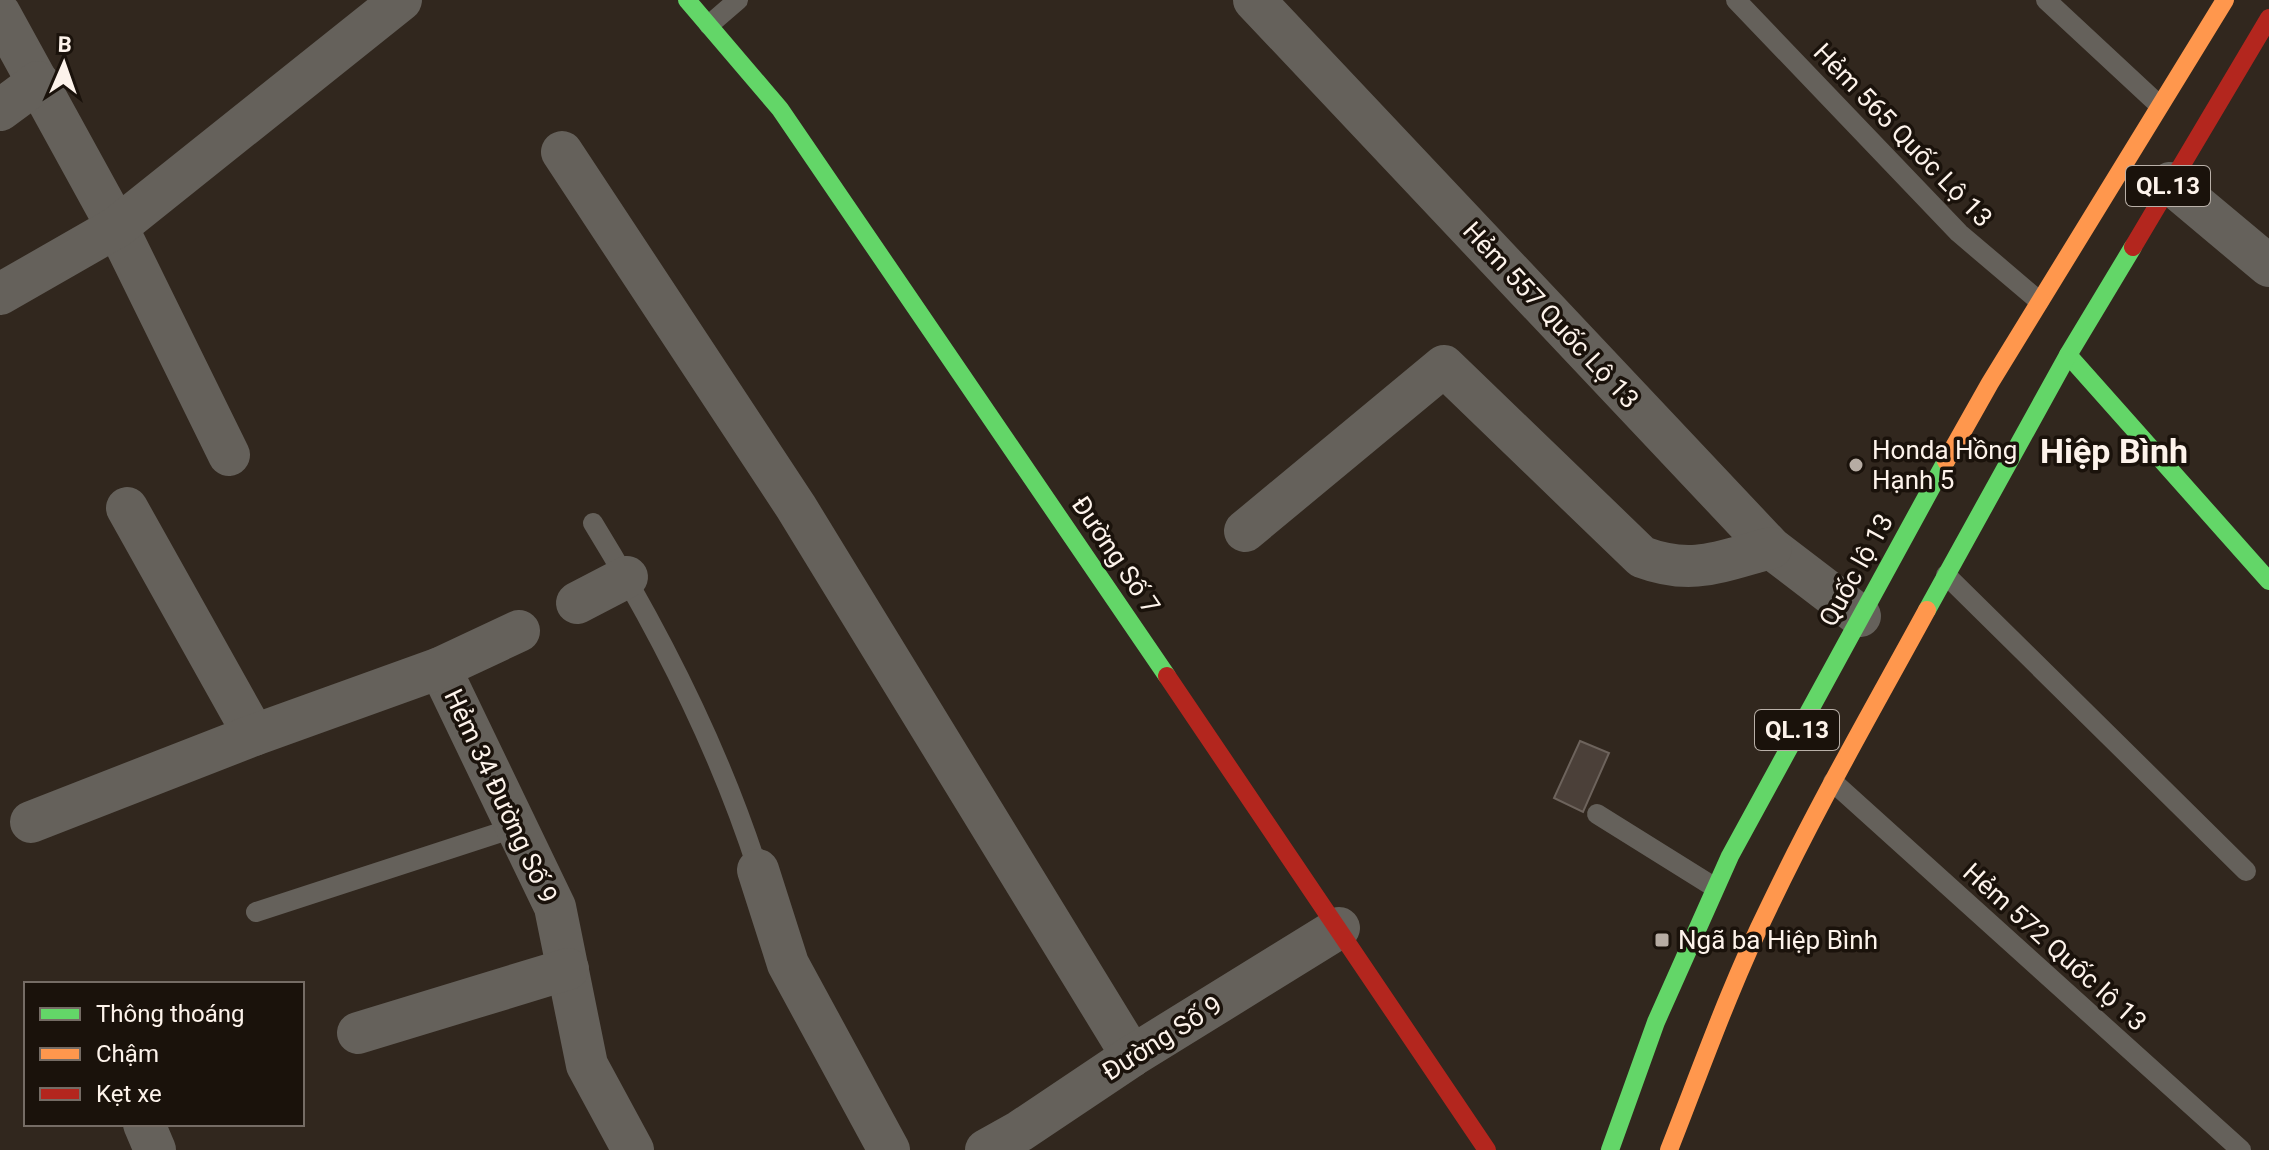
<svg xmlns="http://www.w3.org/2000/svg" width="2269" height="1150" viewBox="0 0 2269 1150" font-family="Roboto,sans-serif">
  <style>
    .building { fill: #4b4039; stroke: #6d635c; stroke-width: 2 }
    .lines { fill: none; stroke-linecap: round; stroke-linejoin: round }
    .lane { stroke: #65615b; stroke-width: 20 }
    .street { stroke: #65615b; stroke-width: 42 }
    .fast { stroke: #63d668; stroke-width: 18 }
    .slow { stroke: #ff974d; stroke-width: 18 }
    .jam { stroke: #b3261e; stroke-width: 18 }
    .poi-dot { fill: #b6aca3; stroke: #1a120b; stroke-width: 3 }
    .labels { text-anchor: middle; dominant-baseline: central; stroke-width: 7; stroke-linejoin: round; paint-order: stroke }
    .shield { fill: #1a120b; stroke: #b9b0a8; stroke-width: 2 }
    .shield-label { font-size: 24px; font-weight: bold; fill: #fdf3eb }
    .street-label { font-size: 26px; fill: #fdf3eb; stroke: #1a120b }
    .poi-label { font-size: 26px; fill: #fdf3eb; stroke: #1a120b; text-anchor: start }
    .district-label { font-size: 34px; font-weight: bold; fill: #fdf3eb; stroke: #1a120b }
  </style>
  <rect width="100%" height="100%" fill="#31271e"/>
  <!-- building -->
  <polygon class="building" points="1580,741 1609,753 1583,812 1554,798"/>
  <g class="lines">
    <!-- lane -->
    <g class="lane">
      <polyline points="1736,0 1959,233 2039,301"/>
      <polyline points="2046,0 2159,105"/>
      <polyline points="709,25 738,0"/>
      <path d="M593 523C660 632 719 748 758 870"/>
      <polyline points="1946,575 2246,871"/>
      <polyline points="1833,782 2241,1150"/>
      <polyline points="1597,814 1714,887"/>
      <polyline points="256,912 517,827"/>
    </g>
    <!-- street -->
    <g class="street">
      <polyline points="1254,0 1771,548 1860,616"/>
      <polyline points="0,14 117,227 229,455"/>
      <polyline points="0,110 38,82"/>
      <polyline points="562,152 796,507 1132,1056"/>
      <polyline points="2170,183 2269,266"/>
      <polyline points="0,294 117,227 401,0"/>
      <polyline points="127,508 254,735"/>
      <path d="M1245 531 1444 366 1642 557C1693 576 1721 561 1771 548"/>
      <polyline points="577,603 627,577"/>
      <polyline points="440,668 555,907 587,1065 633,1150"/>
      <polyline points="31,822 254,735 440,668 519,631"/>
      <polyline points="758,870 788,964 889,1150"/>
      <polyline points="358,1033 568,969"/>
      <polyline points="144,1124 155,1150"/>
      <polyline points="986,1150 1020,1131 1132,1056 1339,928"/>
    </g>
    <!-- fast -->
    <g class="fast">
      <polyline points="687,0 780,109 1167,676"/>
      <polyline points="2068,355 2269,581"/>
      <polyline points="1927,610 2068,355 2133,247"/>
      <polyline points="1610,1150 1656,1022 1730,856 1946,461"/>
    </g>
    <!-- slow -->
    <g class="slow">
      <polyline points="1946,461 1990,383 2225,0"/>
      <path d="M1669 1150C1701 1069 1730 986 1769 907 1817 806 1873 709 1927 610"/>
    </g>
    <!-- jam -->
    <g class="jam">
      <polyline points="2133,247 2269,18"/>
      <polyline points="1167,676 1487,1150"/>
    </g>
  </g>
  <!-- markers -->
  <g class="poi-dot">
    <circle cx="1856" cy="465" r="8"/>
    <rect x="1654" y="932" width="16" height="16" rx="4"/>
  </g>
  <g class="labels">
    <!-- shield labels -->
    <g class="shield">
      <rect x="2126" y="166" width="84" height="40" rx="6"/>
      <rect x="1755" y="710" width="84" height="40" rx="6"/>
    </g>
    <g class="shield-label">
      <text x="2168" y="186">QL.13</text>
      <text x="1797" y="730">QL.13</text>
    </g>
    <!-- street labels -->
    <g class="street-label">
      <text transform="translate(1903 135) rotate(46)">Hẻm 565 Quốc Lộ 13</text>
      <text transform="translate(1551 315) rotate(47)">Hẻm 557 Quốc Lộ 13</text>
      <text transform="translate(1116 555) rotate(56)">Đường Số 7</text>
      <text transform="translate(1856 570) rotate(-61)">Quốc lộ 13</text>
      <text transform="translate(501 796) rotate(65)">Hẻm 34 Đường Số 9</text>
      <text transform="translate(2055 947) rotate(42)">Hẻm 572 Quốc lộ 13</text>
      <text transform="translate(1162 1038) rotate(-32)">Đường Số 9</text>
    </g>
    <!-- poi labels -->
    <g class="poi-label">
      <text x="1872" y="450">Honda Hồng<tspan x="1872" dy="30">Hạnh 5</tspan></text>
      <text x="1678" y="940">Ngã ba Hiệp Bình</text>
    </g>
    <!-- district labels -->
    <g class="district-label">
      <text x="2114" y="451">Hiệp Bình</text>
    </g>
  </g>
  <!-- legend -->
  <rect x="24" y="982" width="280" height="144" fill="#1a120b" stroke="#756c65" stroke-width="2"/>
  <rect x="40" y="1008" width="40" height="12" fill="#63d668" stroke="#756c65" stroke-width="2"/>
  <text x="96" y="1022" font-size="24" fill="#fdf3eb">Thông thoáng</text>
  <rect x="40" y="1048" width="40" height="12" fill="#ff974d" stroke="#756c65" stroke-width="2"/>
  <text x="96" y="1062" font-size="24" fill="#fdf3eb">Chậm</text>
  <rect x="40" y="1088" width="40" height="12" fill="#b3261e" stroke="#756c65" stroke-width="2"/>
  <text x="96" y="1102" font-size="24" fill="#fdf3eb">Kẹt xe</text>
  <!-- north arrow -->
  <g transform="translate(64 64) rotate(2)" stroke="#1a120b" stroke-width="6" paint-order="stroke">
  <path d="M0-6L14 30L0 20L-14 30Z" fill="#fdf3eb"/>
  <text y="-12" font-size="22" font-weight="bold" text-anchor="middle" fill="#fdf3eb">B</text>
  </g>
</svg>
